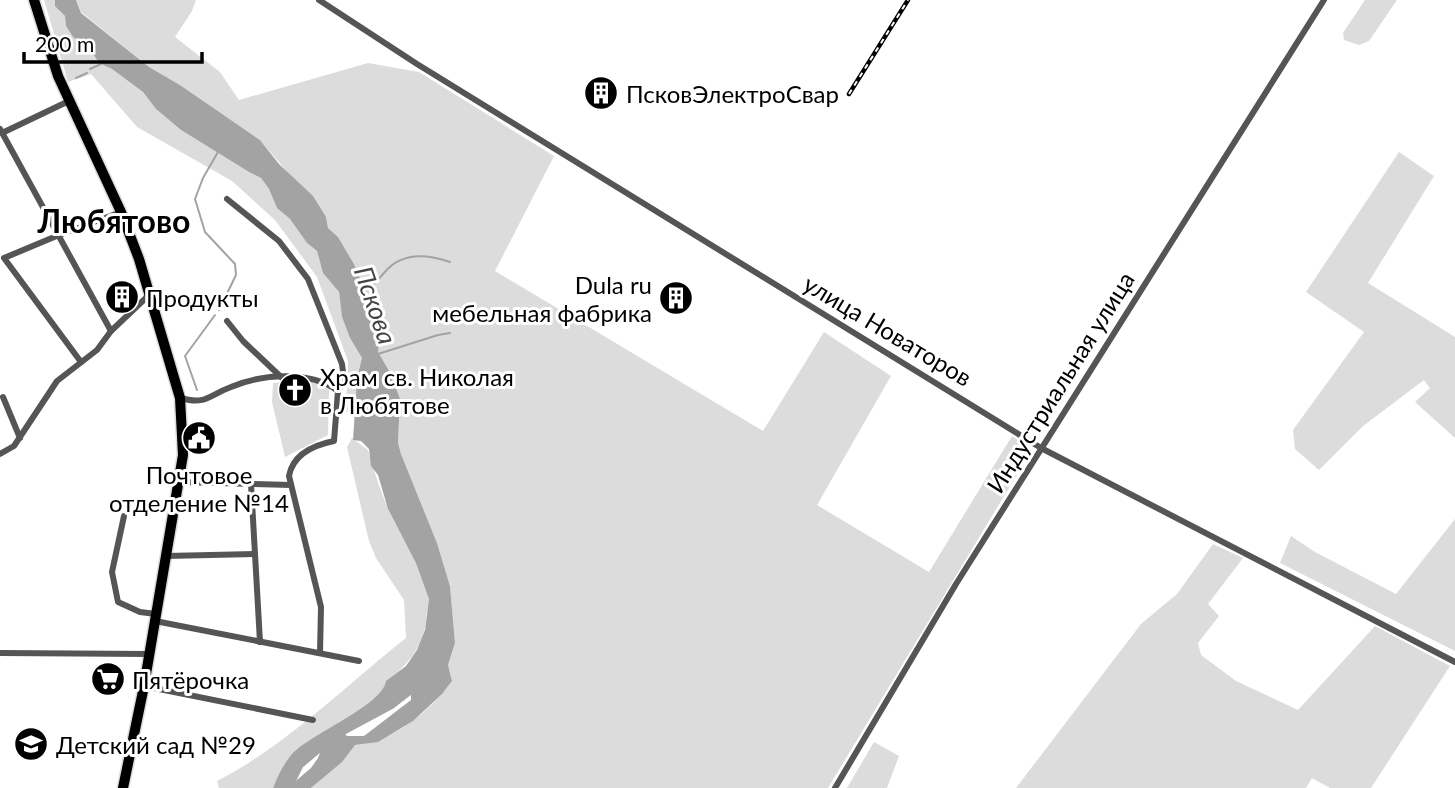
<svg xmlns="http://www.w3.org/2000/svg" width="1455" height="788" viewBox="0 0 1455 788" font-family="Lato,sans-serif">
  <style>
    .green { fill: #dcdcdc }
    .water { fill: #a3a3a3; fill-rule: evenodd }
    .lines { fill: none; stroke-linecap: round; stroke-linejoin: round }
    .stream { stroke: #a3a3a3; stroke-width: 2 }
    .river { stroke: #a3a3a3; stroke-width: 10 }
    .primary-casing { stroke: #dbdbdb; stroke-width: 13 }
    .minor { stroke: #555; stroke-width: 6 }
    .primary { stroke: #000; stroke-width: 10 }
    .rail-casing { stroke: #000; stroke-width: 4.5 }
    .rail { stroke: #fff; stroke-width: 2; stroke-dasharray: 5; stroke-linecap: butt }
    .labels { text-anchor: middle; dominant-baseline: central; stroke-width: 6; stroke-linejoin: round; paint-order: stroke }
    .poi-label { font-size: 24px; fill: #000; stroke: #fff; text-anchor: start }
    .street-label { font-size: 24px; fill: #000; stroke: #fff }
    .water-label { font-size: 26px; font-style: italic; fill: #444; stroke: #fff }
    .district-label { font-size: 32px; font-weight: bold; fill: #000; stroke: #fff }
  </style>
  <rect width="100%" height="100%" fill="#fff"/>
  <!-- green -->
  <g class="green">
    <polygon points="44,0 55,0 56,6 65,16 66,26 73,37 90,49 99,63 112,69 143,92 156,109 181,130 249,172 261,178 269,189 277,208 290,219 307,243 317,251 323,273 339,292 342,317 350,338 362,358 354,408 343,414 348,384 348,361 317,277 275,220 232,181 137,127 91,74 68,82"/>
    <path d="M76 0H196L192 11 175 37 220 72 239 100 368 63 419 72 554 156 495 271 763 431 824 332 891 376 817 505 929 572 1012 436 1029 448 1030 453 828 788H311L332 770 355 745C393 742 430 711 452 681L448 665 455 643 450 586 437 543 401 454 398 443 400 399 391 374 378 352 380 336 372 307 354 264 338 237 328 228 326 217 260 140 180 85 149 67 81 12Z"/>
    <polygon points="1365,0 1397,0 1369,41 1359,45 1344,40 1343,33"/>
    <polygon points="1399,152 1434,176 1368,283 1455,337 1455,438 1415,402 1430,388 1424,380 1363,426 1319,470 1295,449 1293,430 1364,332 1306,292"/>
    <polygon points="282,382 284,400 305,402 306,382 316,382 329,390 328,435 285,457 272,402 273,383"/>
    <path d="M352 438 368 450C373 468 381 493 389 511 401 537 425 569 429 599 429 605 426 613 426 620 423 648 408 664 387 681 383 705 310 734 292 754 284 763 277 777 273 788H219L217 781C287 745 344 687 406 638L404 600 376 558 369 541 347 447Z"/>
    <polygon points="1455,519 1455,651 1280,563 1291,536 1315,552 1396,594"/>
    <polygon points="1213,544 1243,558 1208,604 1219,616 1198,643 1201,655 1236,681 1298,710 1375,626 1450,666 1371,788 1330,788 1312,778 1306,788 1016,788 1141,624 1177,594"/>
    <polygon points="874,742 899,756 887,788 847,788"/>
  </g>
  <!-- water -->
  <path class="water" d="M55 0H76L81 13 149 67 180 85 260 140 279 164 313 196 326 217 328 228 338 237 354 264 372 307 380 337 378 352 391 374 400 399 398 443 401 454 437 543 450 586 455 643 448 665 452 681 442 694 413 721 378 742 355 745 342 762 311 788H273C277 777 284 763 292 754 310 734 383 705 386 681L406 666 417 650 425 630 429 599 416 563 388 509 378 475 371 466 369 449 361 441 353 440 357 379 362 358 350 338 342 317 339 292 323 273 317 251 307 243 290 219 277 208 269 189 261 178 249 172 181 130 156 109 143 92 112 69 99 63 90 49 73 37 66 26 65 16 55 6ZM411 694V700L364 736H347L345 734 348 726 382 712 394 696ZM319 749 321 750 318 758 311 768 291 785C291 767 303 756 319 749Z"/>
  <g class="lines">
    <!-- stream -->
    <g class="stream">
      <polyline points="90,69 101,64"/>
      <polyline points="76,78 87,73"/>
      <polyline points="218,152 203,178 195,199 205,232 235,264 236,275 219,310"/>
      <path d="M364 292C373 287 377 281 384 273 401 252 427 254 450 262"/>
      <polyline points="378,354 438,335 450,333"/>
      <polyline points="197,390 185,356 215,315"/>
    </g>
    <!-- river -->
    <g class="river">
      <polyline points="337,733 391,704 413,687"/>
      <polyline points="287,788 299,764 324,743"/>
    </g>
    <!-- primary casing -->
    <g class="primary-casing">
      <polyline id="primary" points="34,0 58,76 121,212 139,259 180,398 183,455 144,686 123,788"/>
    </g>
    <!-- minor -->
    <g class="minor">
      <polyline points="319,0 417,64 1041,448 1455,662"/>
      <polyline points="0,129 111,331"/>
      <polyline points="2,133 69,101"/>
      <polyline points="227,199 279,241 308,279 342,364 344,380 338,391"/>
      <polyline points="227,321 243,341 281,377"/>
      <polyline points="81,362 4,258 59,235 121,212"/>
      <polyline points="3,397 20,438"/>
      <path d="M180 398C207 405 207 396 231 387 262 374 310 370 338 391L334 441C314 445 293 454 289 476L321 607 320 653"/>
      <polyline points="0,454 14,446 57,381 97,350 111,331 149,295"/>
      <polyline points="179,482 291,485"/>
      <polyline points="251,484 260,642"/>
      <polyline points="124,516 112,572 118,602 140,612 156,614"/>
      <polyline points="166,556 255,554"/>
      <polyline points="155,621 359,661"/>
      <polyline points="0,653 149,654"/>
      <polyline points="144,686 313,720"/>
      <polyline points="835,788 956,584 1324,0"/>
    </g>
    <!-- primary -->
    <use href="#primary" class="primary"/>
    <!-- rail casing -->
    <g class="rail-casing">
      <polyline id="rail" points="849,94 908,0"/>
    </g>
    <!-- rail -->
    <use href="#rail" class="rail"/>
  </g>
  <!-- icons -->
  <defs>
    <g id="building-disc" transform="scale(1.75)"><circle r="9.5" fill="#000" stroke="#fff"/><path d="M-4-6H4V6H1V3H-1V6H-4ZM-2.5-4.3h1.7v1.8h-1.7ZM.8-4.3h1.7v1.8H.8ZM-2.5-1h1.7V.8h-1.7ZM.8-1h1.7V.8H.8Z" fill="#fff"/></g>
    <g id="church-disc" transform="scale(1.75)"><circle r="9.5" fill="#000" stroke="#fff"/><path d="M-1.2-6h2.4v3.5h3.3v2.4h-3.3V6h-2.4V-.1h-3.3v-2.4h3.3Z" fill="#fff"/></g>
    <g id="civic-disc" transform="scale(1.75)"><circle r="9.5" fill="#000" stroke="#fff"/><path d="M-.6-6.5H3V-4.5H.6V-3L4-1V1h2V6H-6V1h2V-1L-.6-3ZM-1.2 2.5V6h2.4V2.5Z" fill="#fff"/></g>
    <g id="supermarket-disc" transform="scale(1.75)"><circle r="9.5" fill="#000" stroke="#fff"/><path d="M-6-5.5h2.5l.6 2H6L4.5 2H-2.5L-4.4-4H-6ZM-1.5 3.2a1.3 1.3 0 1 0 .1 0ZM3 3.2a1.3 1.3 0 1 0 .1 0Z" fill="#fff"/></g>
    <g id="school-disc" transform="scale(1.75)"><circle r="9.5" fill="#000" stroke="#fff"/><path d="M0-5L7-2L0 1L-7-2ZM-4 1L0 2.5L4 1V4Q0 6-4 4Z" fill="#fff"/></g>
  </defs>
  <g fill-rule="evenodd">
    <use href="#building-disc" x="601" y="93"/>
    <use href="#building-disc" x="122" y="297"/>
    <use href="#building-disc" x="676" y="298"/>
    <use href="#church-disc" x="295" y="390"/>
    <use href="#civic-disc" x="199" y="438"/>
    <use href="#supermarket-disc" x="108" y="679"/>
    <use href="#school-disc" x="31" y="744"/>
  </g>
  <g class="labels">
    <!-- poi labels -->
    <g class="poi-label">
      <text x="626" y="93">ПсковЭлектроСвар</text>
      <text x="652" y="284" text-anchor="end">Dula ru<tspan x="652" dy="28">мебельная фабрика</tspan></text>
      <text x="146" y="297">Продукты</text>
      <text x="320" y="376">Храм св. Николая<tspan x="320" dy="28">в Любятове</tspan></text>
      <text x="199" y="474" text-anchor="middle">Почтовое<tspan x="199" dy="28">отделение №14</tspan></text>
      <text x="132" y="679">Пятёрочка</text>
      <text x="56" y="744">Детский сад №29</text>
    </g>
    <!-- street labels -->
    <g class="street-label">
      <text transform="translate(888 330) rotate(31)">улица Новаторов</text>
      <text transform="translate(1060 382) rotate(-58)">Индустриальная улица</text>
    </g>
    <!-- water labels -->
    <g class="water-label">
      <text transform="translate(376 305) rotate(71)">Пскова</text>
    </g>
    <!-- district labels -->
    <g class="district-label">
      <text x="114" y="220">Любятово</text>
    </g>
  </g>
  <!-- scale -->
  <path d="M24 52v10h178v-10" fill="none" stroke="#000000" stroke-width="3.5"/>
  <text x="35" y="52" font-size="21" fill="#000000" stroke="#ffffff" stroke-width="5" paint-order="stroke">200 m</text>
</svg>
